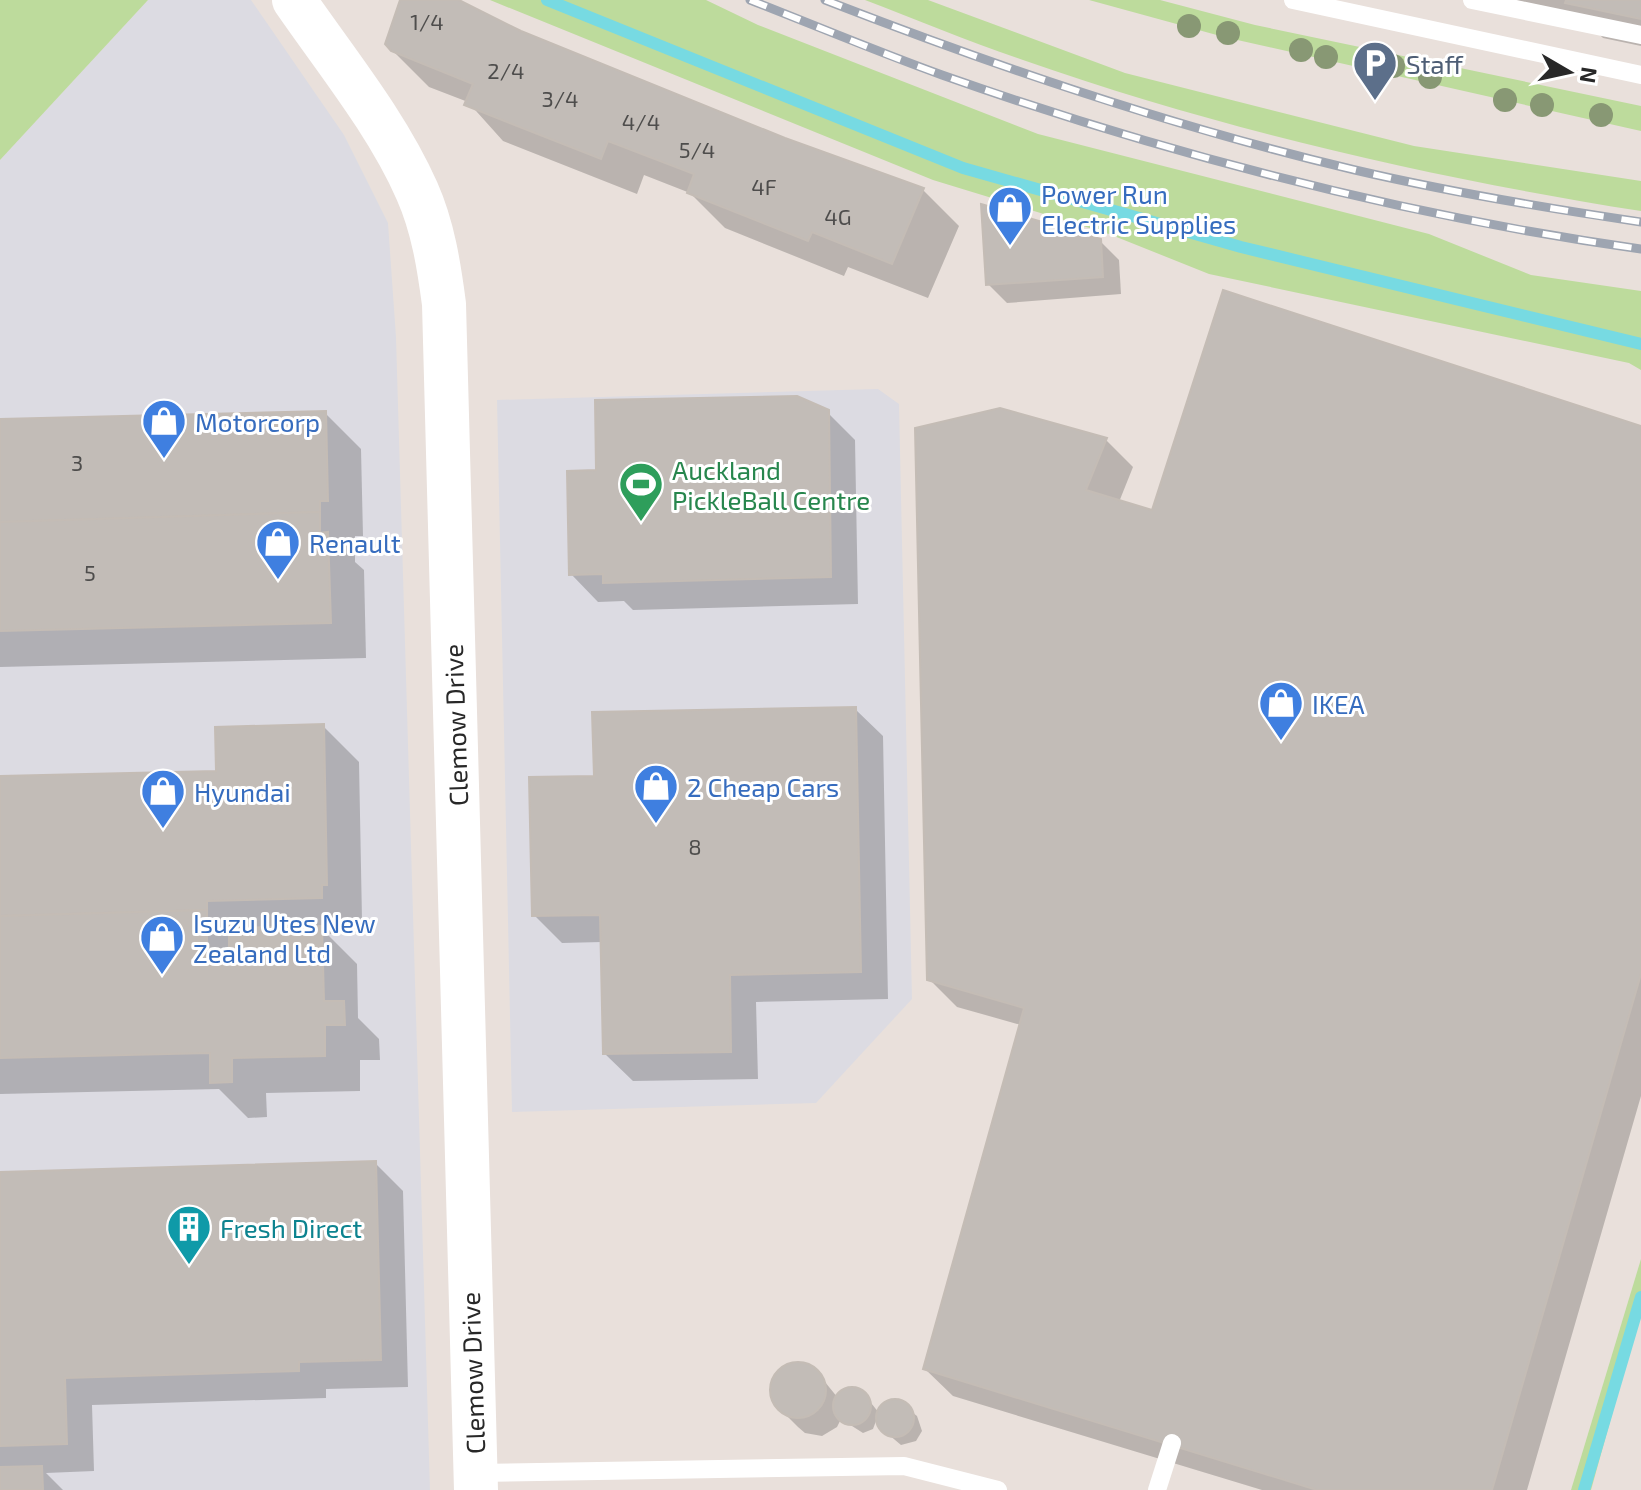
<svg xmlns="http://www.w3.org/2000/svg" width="1641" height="1490" viewBox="0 0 1641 1490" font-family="'Exo 2',sans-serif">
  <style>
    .industrial { fill: #dcdbe2 }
    .green { fill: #bddb9c }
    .shadow { fill: #0003 }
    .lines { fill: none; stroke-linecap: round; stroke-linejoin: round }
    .stream { stroke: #77dae2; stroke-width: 12 }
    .building { fill: #c2bcb7; stroke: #c4bcb5; stroke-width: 2 }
    .service { stroke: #fff; stroke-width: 18 }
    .secondary { stroke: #fff; stroke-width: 44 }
    .rail-casing { stroke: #9ea5b1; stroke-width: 9 }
    .rail { stroke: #fff; stroke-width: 6; stroke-dasharray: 18; stroke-linecap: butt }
    .tree { fill: #889874 }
    .labels { text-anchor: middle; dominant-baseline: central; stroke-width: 6; stroke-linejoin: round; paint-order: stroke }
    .number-label { font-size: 22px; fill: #4e4d4c }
    .service-label { font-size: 26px; fill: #4e5e75; stroke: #fff; text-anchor: start }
    .shop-label { font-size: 26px; fill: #366cbe; stroke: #fff; text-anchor: start }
    .leisure-label { font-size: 26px; fill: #27864d; stroke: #fff; text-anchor: start }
    .street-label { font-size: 26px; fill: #282828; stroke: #fff }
    .culture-label { font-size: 26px; fill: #0d838f; stroke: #fff; text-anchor: start }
  </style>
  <rect width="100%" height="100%" fill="#e9e0db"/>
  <!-- industrial -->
  <g class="industrial">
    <polygon points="148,0 251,0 344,135 388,223 396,337 430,1490 0,1490 0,160"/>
    <polygon points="878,389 899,404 912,999 816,1103 512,1112 497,400"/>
  </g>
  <!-- green -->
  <g class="green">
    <polygon points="0,0 148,0 0,160"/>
    <polygon points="490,0 706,0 758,25 1038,134 1429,234 1531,275 1641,291 1641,370 1629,363 1209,274 1109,234 933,180"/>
    <path d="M865 0H928L1125 73 1414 146 1641 181V211C1432 178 1223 130 1023 60 970 42 917 20 865 0Z"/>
    <polygon points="1089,0 1160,0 1255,25 1641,106 1641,131 1224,37"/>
    <polygon points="1641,1259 1641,1310 1591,1490 1571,1490"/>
  </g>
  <!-- shadow -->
  <g class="shadow">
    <polygon points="402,0 455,0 520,33 784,140 923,190 959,226 928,298 848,267 844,276 725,228 690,193 644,175 637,194 503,141 468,102 429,87 392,50"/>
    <polygon points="1514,0 1641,0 1641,46 1603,38 1579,14"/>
    <polygon points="1100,241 1119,260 1121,294 1007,303 988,284"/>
    <polygon points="827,412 855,440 858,604 633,610 624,601 598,602 571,574 599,472"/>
    <polygon points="325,413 361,449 363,536 355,536 355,562 364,570 366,658 0,667 0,421"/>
    <polygon points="1641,428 1641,1096 1527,1490 1262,1490 953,1396 925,1369 1021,1025 957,1007 929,979 917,430 1106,440 1133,467 1119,502 1153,512"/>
    <polygon points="855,709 883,736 888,999 756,1002 758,1079 633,1081 605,1054 602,942 562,943 534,915 596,778"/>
    <polygon points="323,726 359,762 362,920 358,920 357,933 327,934 357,964 358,1018 379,1039 380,1060 360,1060 360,1091 266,1093 267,1117 248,1118 219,1089 0,1094 0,778 218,773"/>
    <polygon points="375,1163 403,1191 408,1387 326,1389 326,1398 92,1405 94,1471 46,1473 63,1490 0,1490 0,1174"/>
    <polygon points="801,1364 816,1371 838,1398 854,1389 864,1394 879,1413 873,1429 863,1433 841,1419 837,1427 822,1436 805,1433 798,1427 779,1408 772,1391 778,1374"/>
    <polygon points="897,1401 917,1416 922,1431 916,1441 901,1445 882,1429 880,1412 886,1404"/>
  </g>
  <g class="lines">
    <!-- stream -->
    <g class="stream">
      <polyline points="547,0 963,168 1241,247 1641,344"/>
      <polyline points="1584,1490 1641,1297"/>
    </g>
  </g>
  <!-- building -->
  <g class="building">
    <polygon points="400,0 459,0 521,31 785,138 924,188 892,264 812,232 808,241 687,193 694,174 608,141 601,159 464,105 473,84 391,51 385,44"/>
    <polygon points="1566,0 1641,0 1641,19 1565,3"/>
    <polygon points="981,204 1101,239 1103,277 986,285"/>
    <polygon points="1223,290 1641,426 1641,974 1492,1490 1317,1490 923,1369 1024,1008 927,980 915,428 1000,408 1107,438 1086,490 1152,510"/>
    <polygon points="797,396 829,410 831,577 603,583 603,574 569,575 567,471 596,470 595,400"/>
    <polygon points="326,411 328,501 320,501 320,512 0,522 0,419"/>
    <polygon points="320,512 320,533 328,532 331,623 0,631 0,522"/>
    <polygon points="856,707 861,972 730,975 731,1052 603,1054 600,915 532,916 529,777 594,776 592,712"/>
    <polygon points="324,724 327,885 322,885 322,898 207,901 207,910 0,916 0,776 216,771 215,727"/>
    <polygon points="207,910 207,951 229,950 229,928 322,926 324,1001 344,1001 345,1025 325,1025 325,1056 232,1058 232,1082 210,1083 210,1053 0,1058 0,916"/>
    <polygon points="376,1161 381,1360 299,1362 299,1371 65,1378 67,1444 0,1446 0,1172"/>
    <circle cx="798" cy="1390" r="28"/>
    <circle cx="852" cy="1406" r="19"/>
    <circle cx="895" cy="1418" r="19"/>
    <polygon points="42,1466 43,1490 0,1490 0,1467"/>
  </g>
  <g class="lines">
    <!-- service -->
    <g class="service">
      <polyline points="1293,0 1641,75"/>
      <polyline points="1472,0 1641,35"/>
      <polyline points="476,1473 904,1466 998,1490"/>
      <polyline points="1157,1490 1172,1443"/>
    </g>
    <!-- secondary -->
    <path class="secondary" d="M294 0C336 61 387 123 417 191 433 227 439 266 444 304L476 1490"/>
    <!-- rail casing -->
    <g class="rail-casing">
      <g id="rail">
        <path d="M750 0C814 25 878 52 942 75 1167 154 1405 216 1641 249"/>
        <path d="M825 0C997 67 1174 127 1355 170 1449 192 1545 208 1641 222"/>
      </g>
    </g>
    <!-- rail -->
    <use href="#rail" class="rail"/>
  </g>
  <!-- trees -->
  <g class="tree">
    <circle cx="1189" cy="26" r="12"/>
    <circle cx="1228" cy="33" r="12"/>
    <circle cx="1301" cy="50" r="12"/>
    <circle cx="1326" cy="57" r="12"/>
    <circle cx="1393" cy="66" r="12"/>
    <circle cx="1430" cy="77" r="12"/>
    <circle cx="1505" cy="100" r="12"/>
    <circle cx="1542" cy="105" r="12"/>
    <circle cx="1601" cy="115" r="12"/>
  </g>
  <!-- icons -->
  <defs>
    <g id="parking-pin" transform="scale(2.3)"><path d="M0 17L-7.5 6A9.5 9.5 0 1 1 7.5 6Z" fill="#5c6f8a" stroke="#fff"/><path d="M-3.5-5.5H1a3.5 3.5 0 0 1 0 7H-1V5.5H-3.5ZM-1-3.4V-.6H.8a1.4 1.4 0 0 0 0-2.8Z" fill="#fff"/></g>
    <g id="shop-pin" transform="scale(2.3)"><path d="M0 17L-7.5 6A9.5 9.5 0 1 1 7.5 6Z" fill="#3f7fe0" stroke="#fff"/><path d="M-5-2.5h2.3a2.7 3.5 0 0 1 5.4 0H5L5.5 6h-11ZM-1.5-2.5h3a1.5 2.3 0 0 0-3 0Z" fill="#fff"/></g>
    <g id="stadium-pin" transform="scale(2.3)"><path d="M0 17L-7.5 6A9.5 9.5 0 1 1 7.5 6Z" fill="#2e9e5b" stroke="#fff"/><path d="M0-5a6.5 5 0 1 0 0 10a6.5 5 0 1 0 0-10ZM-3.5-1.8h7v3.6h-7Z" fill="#fff"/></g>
    <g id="building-pin" transform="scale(2.3)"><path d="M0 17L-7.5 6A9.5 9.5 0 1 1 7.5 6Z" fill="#0f9aa8" stroke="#fff"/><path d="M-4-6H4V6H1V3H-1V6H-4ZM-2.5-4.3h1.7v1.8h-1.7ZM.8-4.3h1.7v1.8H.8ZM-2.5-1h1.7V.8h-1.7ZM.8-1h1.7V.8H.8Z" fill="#fff"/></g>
  </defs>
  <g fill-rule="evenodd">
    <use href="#parking-pin" x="1375" y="63"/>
    <use href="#shop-pin" x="1010" y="208"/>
    <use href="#shop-pin" x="164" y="421"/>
    <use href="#stadium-pin" x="641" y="484"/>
    <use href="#shop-pin" x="278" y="542"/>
    <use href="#shop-pin" x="1281" y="703"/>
    <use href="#shop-pin" x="656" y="786"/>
    <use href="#shop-pin" x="163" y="791"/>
    <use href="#shop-pin" x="162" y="937"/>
    <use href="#building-pin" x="189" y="1227"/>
  </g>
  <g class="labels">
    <!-- number labels -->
    <g class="number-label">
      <text x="427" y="21">1/4</text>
      <text x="506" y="70">2/4</text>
      <text x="560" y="98">3/4</text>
      <text x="641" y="121">4/4</text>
      <text x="697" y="149">5/4</text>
      <text x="764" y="186">4F</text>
      <text x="838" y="216">4G</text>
      <text x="77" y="462">3</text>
      <text x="90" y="572">5</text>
      <text x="695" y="846">8</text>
    </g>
    <!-- service labels -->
    <g class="service-label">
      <text x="1406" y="63">Staff</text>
    </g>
    <!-- shop labels -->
    <g class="shop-label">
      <text x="1041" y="193">Power Run<tspan x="1041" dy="30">Electric Supplies</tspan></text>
      <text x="195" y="421">Motorcorp</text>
      <text x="309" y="542">Renault</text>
      <text x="1312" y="703">IKEA</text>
      <text x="687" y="786">2 Cheap Cars</text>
      <text x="194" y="791">Hyundai</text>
      <text x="193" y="922">Isuzu Utes New<tspan x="193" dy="30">Zealand Ltd</tspan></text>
    </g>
    <!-- leisure labels -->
    <g class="leisure-label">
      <text x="672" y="469">Auckland<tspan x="672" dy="30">PickleBall Centre</tspan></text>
    </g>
    <!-- street labels -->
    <g class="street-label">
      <text transform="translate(455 725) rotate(-92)">Clemow Drive</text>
      <text transform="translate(472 1373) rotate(-92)">Clemow Drive</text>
    </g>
    <!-- culture labels -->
    <g class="culture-label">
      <text x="220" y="1227">Fresh Direct</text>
    </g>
  </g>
  <!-- north arrow -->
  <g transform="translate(1569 72) rotate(99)" stroke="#ffffff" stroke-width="6" paint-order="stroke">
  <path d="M0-6L14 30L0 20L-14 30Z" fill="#282828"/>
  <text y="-12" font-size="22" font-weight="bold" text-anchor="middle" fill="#282828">N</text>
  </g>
</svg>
